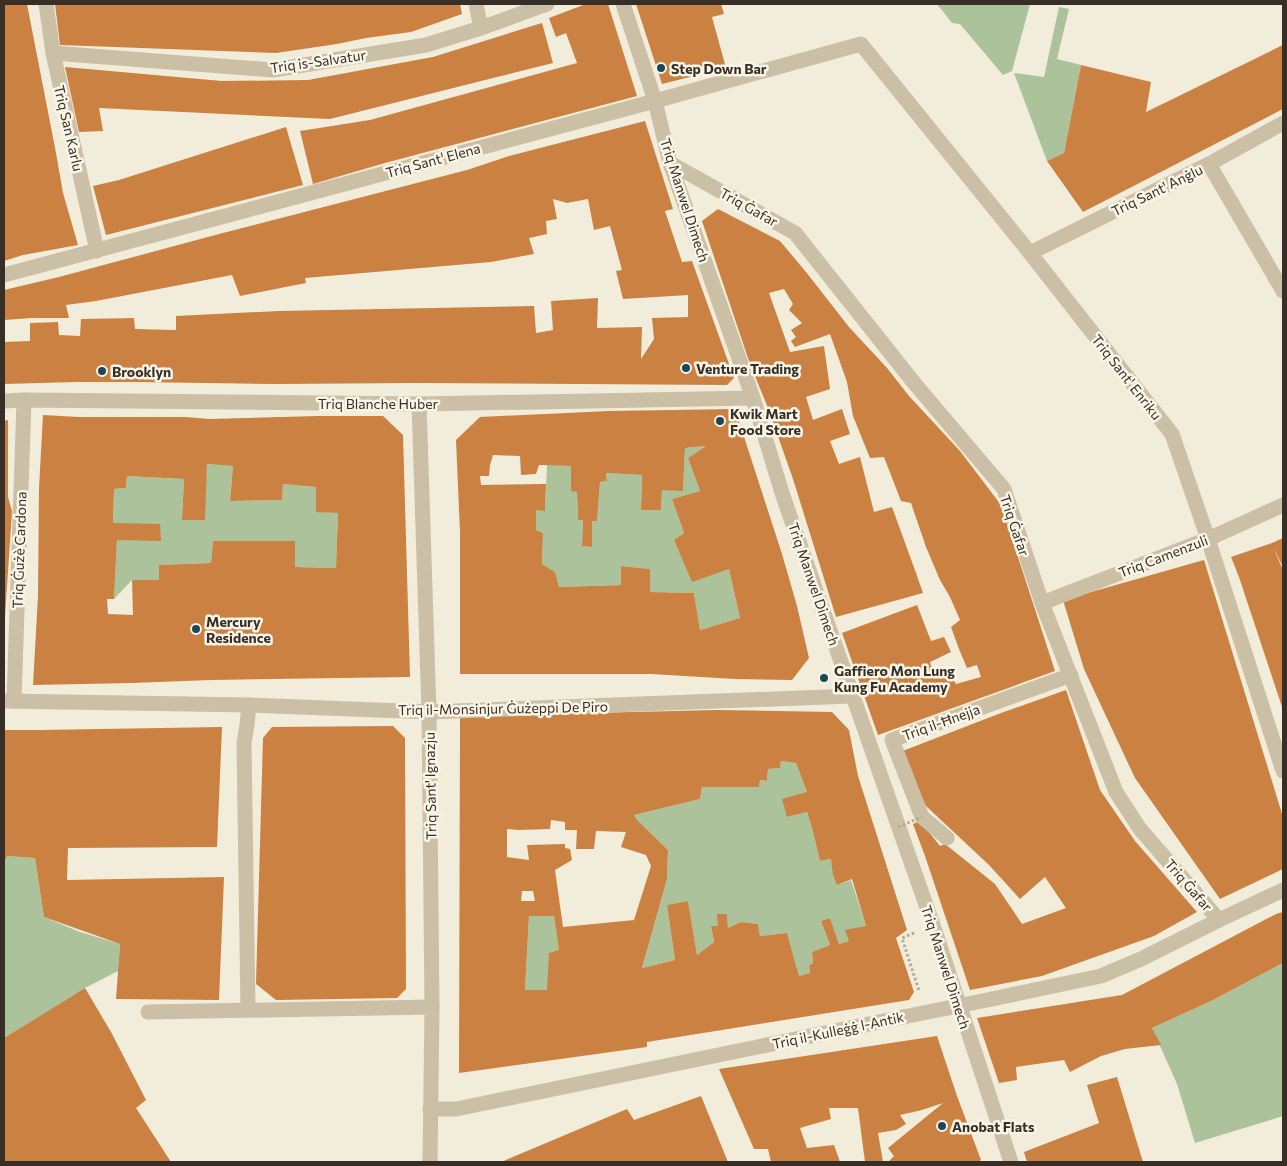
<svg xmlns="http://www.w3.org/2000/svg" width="1287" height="1166" viewBox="0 0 1287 1166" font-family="Commissioner,sans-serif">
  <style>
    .green { fill: #abc29a }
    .building { fill: #ca8141; fill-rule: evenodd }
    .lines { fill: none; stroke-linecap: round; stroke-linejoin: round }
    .path { stroke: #b7a990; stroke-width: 3; stroke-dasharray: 2.5 2.5; stroke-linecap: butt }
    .minor { stroke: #cbbfa6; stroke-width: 15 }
    .path-bridge { stroke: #b7a990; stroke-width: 3; stroke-dasharray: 2.5 2.5; stroke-linecap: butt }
    .minor-bridge { stroke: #cbbfa6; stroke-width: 15 }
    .poi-dot { fill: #1b475a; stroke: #faf5e7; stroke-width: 2 }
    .labels { text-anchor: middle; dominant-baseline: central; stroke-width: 5; stroke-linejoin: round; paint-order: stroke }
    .street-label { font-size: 14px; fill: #372f27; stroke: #faf5e7 }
    .poi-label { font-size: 14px; font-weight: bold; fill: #372f27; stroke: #faf5e7; text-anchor: start }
  </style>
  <rect width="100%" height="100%" fill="#f2edda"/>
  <!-- green -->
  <g class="green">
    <polygon points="937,4 1030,4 1012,71 1003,75 960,24 952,23"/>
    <polygon points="1059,7 1069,9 1057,59 1081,65 1064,153 1047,161 1014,73 1044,77"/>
    <polygon points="706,446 688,458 700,491 672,499 684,533 674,540 692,581 729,569 740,618 700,630 694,593 650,592 650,569 621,566 621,585 559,587 555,572 542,564 543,533 536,530 536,510 545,510 547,465 571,466 571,490 577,492 578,520 583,520 582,546 592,547 592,521 597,520 600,482 607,481 606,473 642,475 641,510 661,510 662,490 683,490 685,448"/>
    <polygon points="207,464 233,466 230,501 282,500 283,484 316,487 316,511 338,513 336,568 295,567 294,541 213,541 211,563 159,565 159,580 132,580 114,599 117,540 113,523 114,489 126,488 127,476 184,479 182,520 204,520"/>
    <polygon points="781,761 796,763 807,792 787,817 807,812 812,828 820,861 831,859 837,885 851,880 866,926 849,941 839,944 830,918 821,921 830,945 812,952 813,963 809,965 810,973 799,976 787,933 760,936 758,924 741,922 728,928 727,914 718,914 718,926 711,927 714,942 697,955 688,901 667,905 675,960 642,968 667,879 668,850 637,820 634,815 700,799 702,787 759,787 760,780 767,781 768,769 780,768"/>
    <polygon points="7,856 35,858 44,917 80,932 120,944 118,971 85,988 4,1038 4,867"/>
    <polygon points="529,916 554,916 559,950 547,990 525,990"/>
    <polygon points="1283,963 1283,1116 1195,1143 1177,1084 1152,1028 1213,1000"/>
  </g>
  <!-- building -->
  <g class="building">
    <polygon points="4,4 27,4 56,153 63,193 78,245 23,255 4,261"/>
    <polygon points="55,4 460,4 462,14 411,32 366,38 337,44 276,53 60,45"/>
    <polygon points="586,4 608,4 637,96 385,163 313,184 300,131 370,120 577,63 566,33 556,37 549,18"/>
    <polygon points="636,4 721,4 724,14 712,17 726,68 662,84"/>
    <polygon points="542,23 553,63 330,119 99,108 103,131 79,132 65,67 222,81 308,80 433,57"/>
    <polygon points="1283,45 1283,109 1083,212 1047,161 1064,153 1081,65 1151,82 1146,112"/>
    <polygon points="645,121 673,209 665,211 682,262 692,261 734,378 727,385 414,383 276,384 136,382 77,382 4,384 4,342 30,341 30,323 58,322 59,335 80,336 81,319 134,318 135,329 176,330 176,316 279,311 534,306 536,333 553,330 551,301 598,298 597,328 642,327 641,359 654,339 652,318 688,317 688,295 623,299 616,271 622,270 610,226 594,230 588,199 567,203 553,199 557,219 546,221 547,234 529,238 534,254 491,262 305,278 306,283 240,296 232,275 96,301 66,305 69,318 32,318 4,320 4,290 59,277 219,234 467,170 509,156"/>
    <polygon points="286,127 303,185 106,235 93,186 119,180"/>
    <polygon points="718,209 780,241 806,272 849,327 887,368 909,396 960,451 1001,505 1055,671 878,735 842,633 917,605 931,641 944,637 951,652 930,662 934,676 947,670 956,684 981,677 977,665 967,668 959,649 951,627 960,620 950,597 940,580 926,547 911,503 901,501 884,457 870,458 853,416 847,382 830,334 795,347 791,341 796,337 791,330 802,323 789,310 793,304 784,289 769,293 790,352 824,346 830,389 806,397 813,420 842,409 850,434 830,441 839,464 860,457 874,512 892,507 916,573 923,593 836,617 793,479 768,408 750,364 702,221"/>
    <path d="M735 409 782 554 797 606 809 658 792 680 735 679 651 674H460V532L456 440 480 417 609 411ZM706 446 688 458 700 491 672 499 684 533 674 540 692 582 729 569 740 618 700 630 694 593 650 592V569L621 566V585L559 587 555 572 542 564 543 533 536 530V510L545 511 546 484 481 485 480 476H489L490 465 493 455 520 456 521 475 536 474 539 465 571 466V491L577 492 578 520H583L582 546 592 547V521H597L600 482 607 481 606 473 642 475 641 510H661L662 490 683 491 685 448Z"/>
    <path d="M43 415 79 417H186L209 419 318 416H383L403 435 410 677 211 680 132 683 33 685 38 596 39 488ZM207 464 233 466 230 501 282 500 283 484 316 487V512L338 513 336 568 295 567V541H213L211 563 159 565V580H132L133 615 108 614 107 599H114L117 540 161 541 160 524 113 523 114 489 126 488 127 476 184 479 182 520H205Z"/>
    <polygon points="8,420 8,497 12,511 5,617 4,617 4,421"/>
    <polygon points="1283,538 1283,567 1273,547 1283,570 1283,710 1239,577 1231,557 1272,543"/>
    <polygon points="1204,560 1283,817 1283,869 1220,899 1135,778 1084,669 1063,600"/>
    <polygon points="1066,690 1100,790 1135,841 1197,912 1154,936 1042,976 970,990 925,856 913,824 920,821 940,846 945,844 995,884 1022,924 1066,908 1045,877 1020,899 989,865 926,806 900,752 1001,713"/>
    <path d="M717 710 832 712 849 730 858 776 907 930 896 938 914 992 909 1000 647 1042V1047L459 1073 460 716ZM781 761 796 763 807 792 782 799 787 817 807 812 812 828 820 861 831 859 833 875 837 885 852 879 866 926 845 930 849 941 839 944 830 918 821 921 830 945 812 952 813 963 809 965 810 973 799 976 787 933 760 936 758 924 741 922 728 928 727 914H717L718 926H711L714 942 697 955 688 901 667 905 675 960 642 968 667 879 668 850 637 820 634 815 700 799 702 787H759L760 780 767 781 768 769 780 768ZM551 820 565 822V830H577L576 849H594L596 831 626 832 621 847 646 855 651 866 634 920 563 927 555 870 572 860 570 849 565 848V844L527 845 529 860 507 857V829L518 830 550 829ZM522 891H533L535 901H521ZM529 916H554L559 950 549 953 547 990H525Z"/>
    <polygon points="393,726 405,738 406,989 397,998 276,1000 256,984 263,738 272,727"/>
    <polygon points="222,727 217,847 68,848 67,880 224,877 219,1000 116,999 120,944 44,917 35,858 7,856 4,865 4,730 41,730"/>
    <polygon points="1283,912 1283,963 1213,1000 1152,1028 1161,1045 1125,1049 1101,1056 1070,1072 1064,1060 1016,1067 1017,1080 999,1083 977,1018 1122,995 1276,914"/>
    <polygon points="85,988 111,1032 146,1100 136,1108 171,1162 4,1162 4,1038"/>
    <polygon points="937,1036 957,1096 981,1160 978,1162 888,1162 894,1156 888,1148 943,1103 922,1110 900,1115 906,1124 896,1130 878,1133 883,1162 865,1162 858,1108 829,1108 831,1119 800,1128 807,1148 834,1145 840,1162 771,1162 768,1149 754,1149 719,1069"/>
    <polygon points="1117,1077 1143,1162 1027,1162 1024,1152 1099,1123 1087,1085"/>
    <polygon points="701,1096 728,1162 501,1162 627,1109 634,1120"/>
  </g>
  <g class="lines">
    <!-- path -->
    <polyline class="path" points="914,933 902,938 919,991"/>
    <!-- minor -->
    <g class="minor">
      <polyline points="46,4 53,53 97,251"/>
      <polyline points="476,4 481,28"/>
      <polyline points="623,4 655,101 670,163 753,398 783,496 933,925 1011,1162"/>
      <polyline points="53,53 273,70 426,45 481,28 547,4"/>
      <polyline points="670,163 795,233 915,384 1004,489 1042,603 1116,792 1140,829 1219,920"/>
      <polyline points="1209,164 1283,291"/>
      <polyline points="1030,253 1209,164 1283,123"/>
      <polyline points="4,275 655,101 861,44 1030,253 1172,434 1208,539 1283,771"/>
      <polyline points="4,401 24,400 419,404 753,398"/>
      <polyline points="419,404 429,712 432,1007 430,1162"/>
      <polyline points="1042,603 1208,539 1283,505"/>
      <polyline points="4,701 249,705 429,712 852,696"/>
      <polyline points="14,701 24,400"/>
      <polyline points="947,838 922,817 892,740 1071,675"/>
      <polyline points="992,999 1101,976 1141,959 1219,920 1283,890"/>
      <polyline points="248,1010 244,743 247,725 249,705"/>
      <polyline points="148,1012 432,1007"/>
      <polyline points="430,1109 456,1109 903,1017"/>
    </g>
    <!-- path-bridge -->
    <polyline class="path-bridge" points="898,827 922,817"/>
    <!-- minor-bridge -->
    <polyline class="minor-bridge" points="903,1017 992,999"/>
  </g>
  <!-- markers -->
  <g class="poi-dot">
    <circle cx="661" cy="68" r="5"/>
    <circle cx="686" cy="368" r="5"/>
    <circle cx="102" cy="371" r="5"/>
    <circle cx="720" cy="421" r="5"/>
    <circle cx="196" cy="629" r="5"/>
    <circle cx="824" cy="678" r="5"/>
    <circle cx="942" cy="1126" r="5"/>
  </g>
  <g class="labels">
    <!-- street labels -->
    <g class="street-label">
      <text transform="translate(318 61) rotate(-8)">Triq is-Salvatur</text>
      <text transform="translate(69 128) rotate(77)">Triq San Karlu</text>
      <text transform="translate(433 160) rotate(-15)">Triq Sant' Elena</text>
      <text transform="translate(1157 190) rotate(-26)">Triq Sant' Anġlu</text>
      <text transform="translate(685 200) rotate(72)">Triq Manwel Dimech</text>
      <text transform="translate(749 207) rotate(29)">Triq Ġafar</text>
      <text transform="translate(1127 377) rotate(52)">Triq Sant' Enriku</text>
      <text x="378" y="403">Triq Blanche Huber</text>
      <text transform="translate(1015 525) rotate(71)">Triq Ġafar</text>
      <text transform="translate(19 550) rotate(-88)">Triq Ġużè Cardona</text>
      <text transform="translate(1163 556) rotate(-21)">Triq Camenzuli</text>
      <text transform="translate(814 584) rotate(71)">Triq Manwel Dimech</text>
      <text transform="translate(503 708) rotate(-1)">Triq il-Monsinjur Ġużeppi De Piro</text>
      <text transform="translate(941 722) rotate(-20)">Triq il-Ħnejja</text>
      <text transform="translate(430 786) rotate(-91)">Triq Sant' Ignazju</text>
      <text transform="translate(1189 885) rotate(49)">Triq Ġafar</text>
      <text transform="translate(946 967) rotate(72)">Triq Manwel Dimech</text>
      <text transform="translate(838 1030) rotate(-12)">Triq il-Kulleġġ l-Antik</text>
    </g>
    <!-- poi labels -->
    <g class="poi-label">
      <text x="671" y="68">Step Down Bar</text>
      <text x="696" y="368">Venture Trading</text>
      <text x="112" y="371">Brooklyn</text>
      <text x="730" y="413">Kwik Mart<tspan x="730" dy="16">Food Store</tspan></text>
      <text x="206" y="621">Mercury<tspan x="206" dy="16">Residence</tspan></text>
      <text x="834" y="670">Gaffiero Mon Lung<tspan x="834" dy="16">Kung Fu Academy</tspan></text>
      <text x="952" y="1126">Anobat Flats</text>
    </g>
  </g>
  <!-- border -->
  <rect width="1287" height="1166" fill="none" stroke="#372f27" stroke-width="10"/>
</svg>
